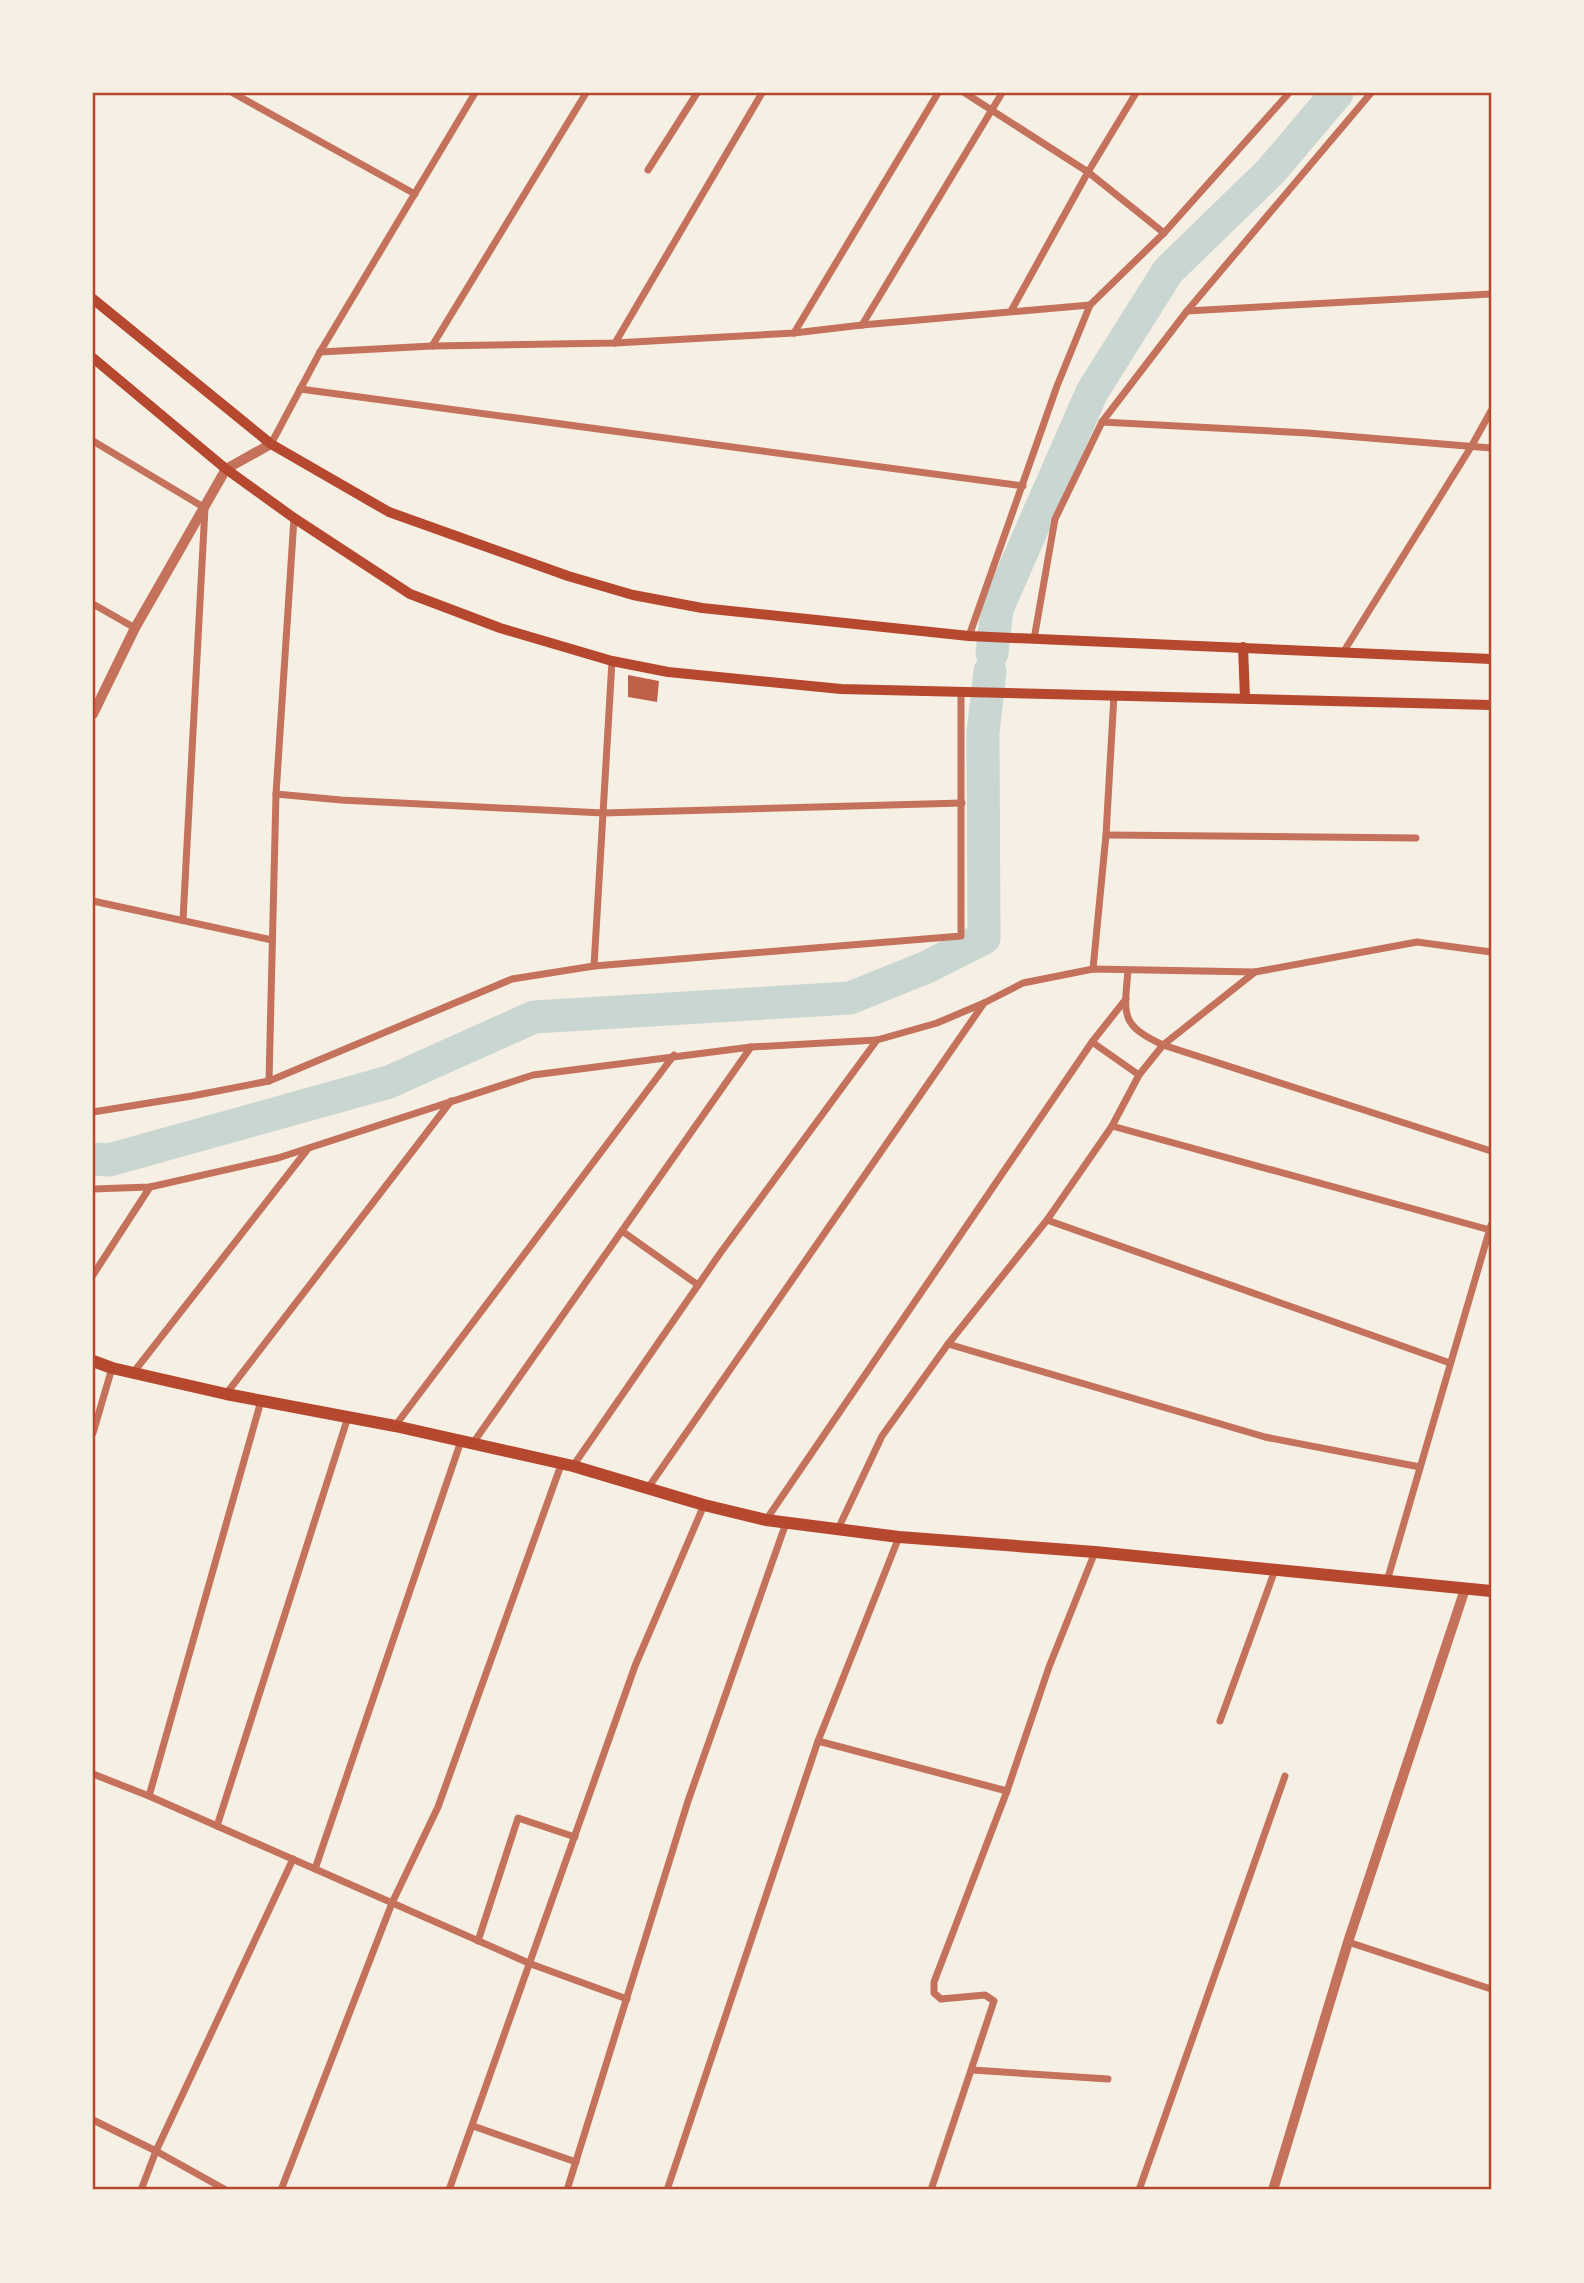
<svg xmlns="http://www.w3.org/2000/svg" width="1584" height="2283" viewBox="0 0 1584 2283" font-family="Raleway,sans-serif">
  <style>
    .lines { fill: none; stroke-linecap: round; stroke-linejoin: round }
    .river { stroke: #c9d6d2; stroke-width: 33 }
    .building { fill: #bf614a }
    .minor { stroke: #c5725c; stroke-width: 7 }
    .tertiary { stroke: #c5725c; stroke-width: 10 }
    .secondary { stroke: #b5482f; stroke-width: 10 }
    .primary { stroke: #b5482f; stroke-width: 12 }
    .neatline { fill: none; stroke: #b5482f; stroke-width: 2.5 }
  </style>
  <rect width="100%" height="100%" fill="#f6efe4"/>
  <g class="lines">
    <!-- river -->
    <g class="river">
      <polyline points="992,653 997,609 1092,392 1168,271 1271,171 1337,93"/>
      <polyline points="93,1159 109,1160 389,1082 534,1017 850,998 927,967 984,938 983,733 990,671"/>
    </g>
  </g>
  <!-- building -->
  <polygon class="building" points="628,675 659,681 657,702 628,697"/>
  <g class="lines">
    <!-- minor -->
    <g class="minor">
      <polyline points="233,93 415,194"/>
      <polyline points="965,93 1088,172 1164,233"/>
      <polyline points="648,170 697,93"/>
      <polyline points="1011,311 1088,172 1136,93"/>
      <polyline points="1187,311 1491,294"/>
      <polyline points="862,325 1002,93"/>
      <polyline points="794,333 938,93"/>
      <polyline points="615,343 762,93"/>
      <polyline points="432,346 586,93"/>
      <polyline points="320,352 432,346 615,343 794,333 862,325 1090,305"/>
      <polyline points="300,389 1023,486"/>
      <polyline points="1102,422 1308,433 1491,448"/>
      <polyline points="93,441 205,508 183,920"/>
      <polyline points="271,444 320,352 475,93"/>
      <polyline points="93,604 135,628"/>
      <polyline points="969,636 1057,386 1090,305 1164,233 1289,93"/>
      <polyline points="1034,639 1055,519 1102,422 1187,311 1371,93"/>
      <polyline points="1344,651 1471,447 1491,411"/>
      <polyline points="276,794 341,800 603,813 962,803"/>
      <polyline points="1106,835 1416,838"/>
      <polyline points="93,901 272,940"/>
      <polyline points="594,966 612,661"/>
      <polyline points="1093,969 1106,835 1114,695"/>
      <path d="M1128 971C1124 1015 1120 1025 1163 1045L1491 1151"/>
      <polyline points="1092,1042 1139,1075"/>
      <polyline points="269,1081 276,794 294,518"/>
      <polyline points="93,1112 192,1096 269,1081 512,979 594,966 961,936 961,693"/>
      <polyline points="1112,1126 1490,1230"/>
      <polyline points="93,1189 150,1187 278,1158 533,1075 751,1047 877,1040 937,1023 984,1003 1023,983 1093,969 1255,972"/>
      <polyline points="1047,1220 1450,1363"/>
      <polyline points="622,1231 698,1285"/>
      <polyline points="93,1275 150,1187"/>
      <polyline points="948,1344 1265,1437 1420,1467"/>
      <polyline points="133,1373 307,1150"/>
      <polyline points="226,1394 451,1101"/>
      <polyline points="395,1426 674,1055"/>
      <polyline points="93,1433 112,1368"/>
      <polyline points="473,1443 751,1047"/>
      <polyline points="573,1466 721,1252 877,1040"/>
      <polyline points="648,1488 984,1003"/>
      <polyline points="766,1520 1092,1042 1126,999"/>
      <polyline points="838,1529 882,1436 948,1344 1047,1220 1112,1126 1139,1075 1163,1045 1255,972 1417,942 1491,952"/>
      <polyline points="1387,1581 1491,1225"/>
      <polyline points="1220,1721 1275,1570"/>
      <polyline points="818,1741 1007,1791"/>
      <polyline points="93,1774 149,1796 531,1964 627,1999"/>
      <polyline points="149,1796 261,1401"/>
      <polyline points="217,1826 348,1417"/>
      <polyline points="315,1869 461,1441"/>
      <polyline points="478,1941 518,1818 575,1837"/>
      <polyline points="1348,1942 1491,1989"/>
      <polyline points="972,2070 1108,2079"/>
      <polyline points="93,2120 156,2151 226,2190"/>
      <polyline points="473,2126 576,2162"/>
      <polyline points="141,2190 156,2151 293,1859"/>
      <polyline points="281,2190 392,1903 438,1807 561,1465"/>
      <polyline points="449,2190 635,1666 704,1505"/>
      <polyline points="567,2190 688,1801 786,1523"/>
      <polyline points="667,2190 818,1741 899,1537"/>
      <polyline points="931,2190 994,2001 985,1995 941,1999 934,1993 934,1982 1007,1791 1049,1667 1095,1552"/>
      <polyline points="1139,2190 1285,1776"/>
    </g>
    <!-- tertiary -->
    <g class="tertiary">
      <polyline points="93,714 135,628 226,469 271,444"/>
      <polyline points="1273,2190 1348,1942 1465,1589"/>
    </g>
    <!-- secondary -->
    <g class="secondary">
      <polyline points="93,299 271,444 389,512 568,576 633,595 702,608 969,636 1491,659"/>
      <polyline points="93,358 226,469 294,518 410,594 500,628 612,661 668,672 841,689 1491,705"/>
      <polyline points="1243,647 1245,698"/>
    </g>
    <!-- primary -->
    <polyline class="primary" points="93,1361 112,1368 226,1394 395,1426 573,1466 704,1505 766,1520 899,1537 1095,1552 1491,1591"/>
  </g>
  <!-- border -->
  <rect width="1584" height="2283" fill="none" stroke="#f6efe4" stroke-width="189"/>
  <rect x="94" y="94" width="1396" height="2094" class="neatline"/>
</svg>
